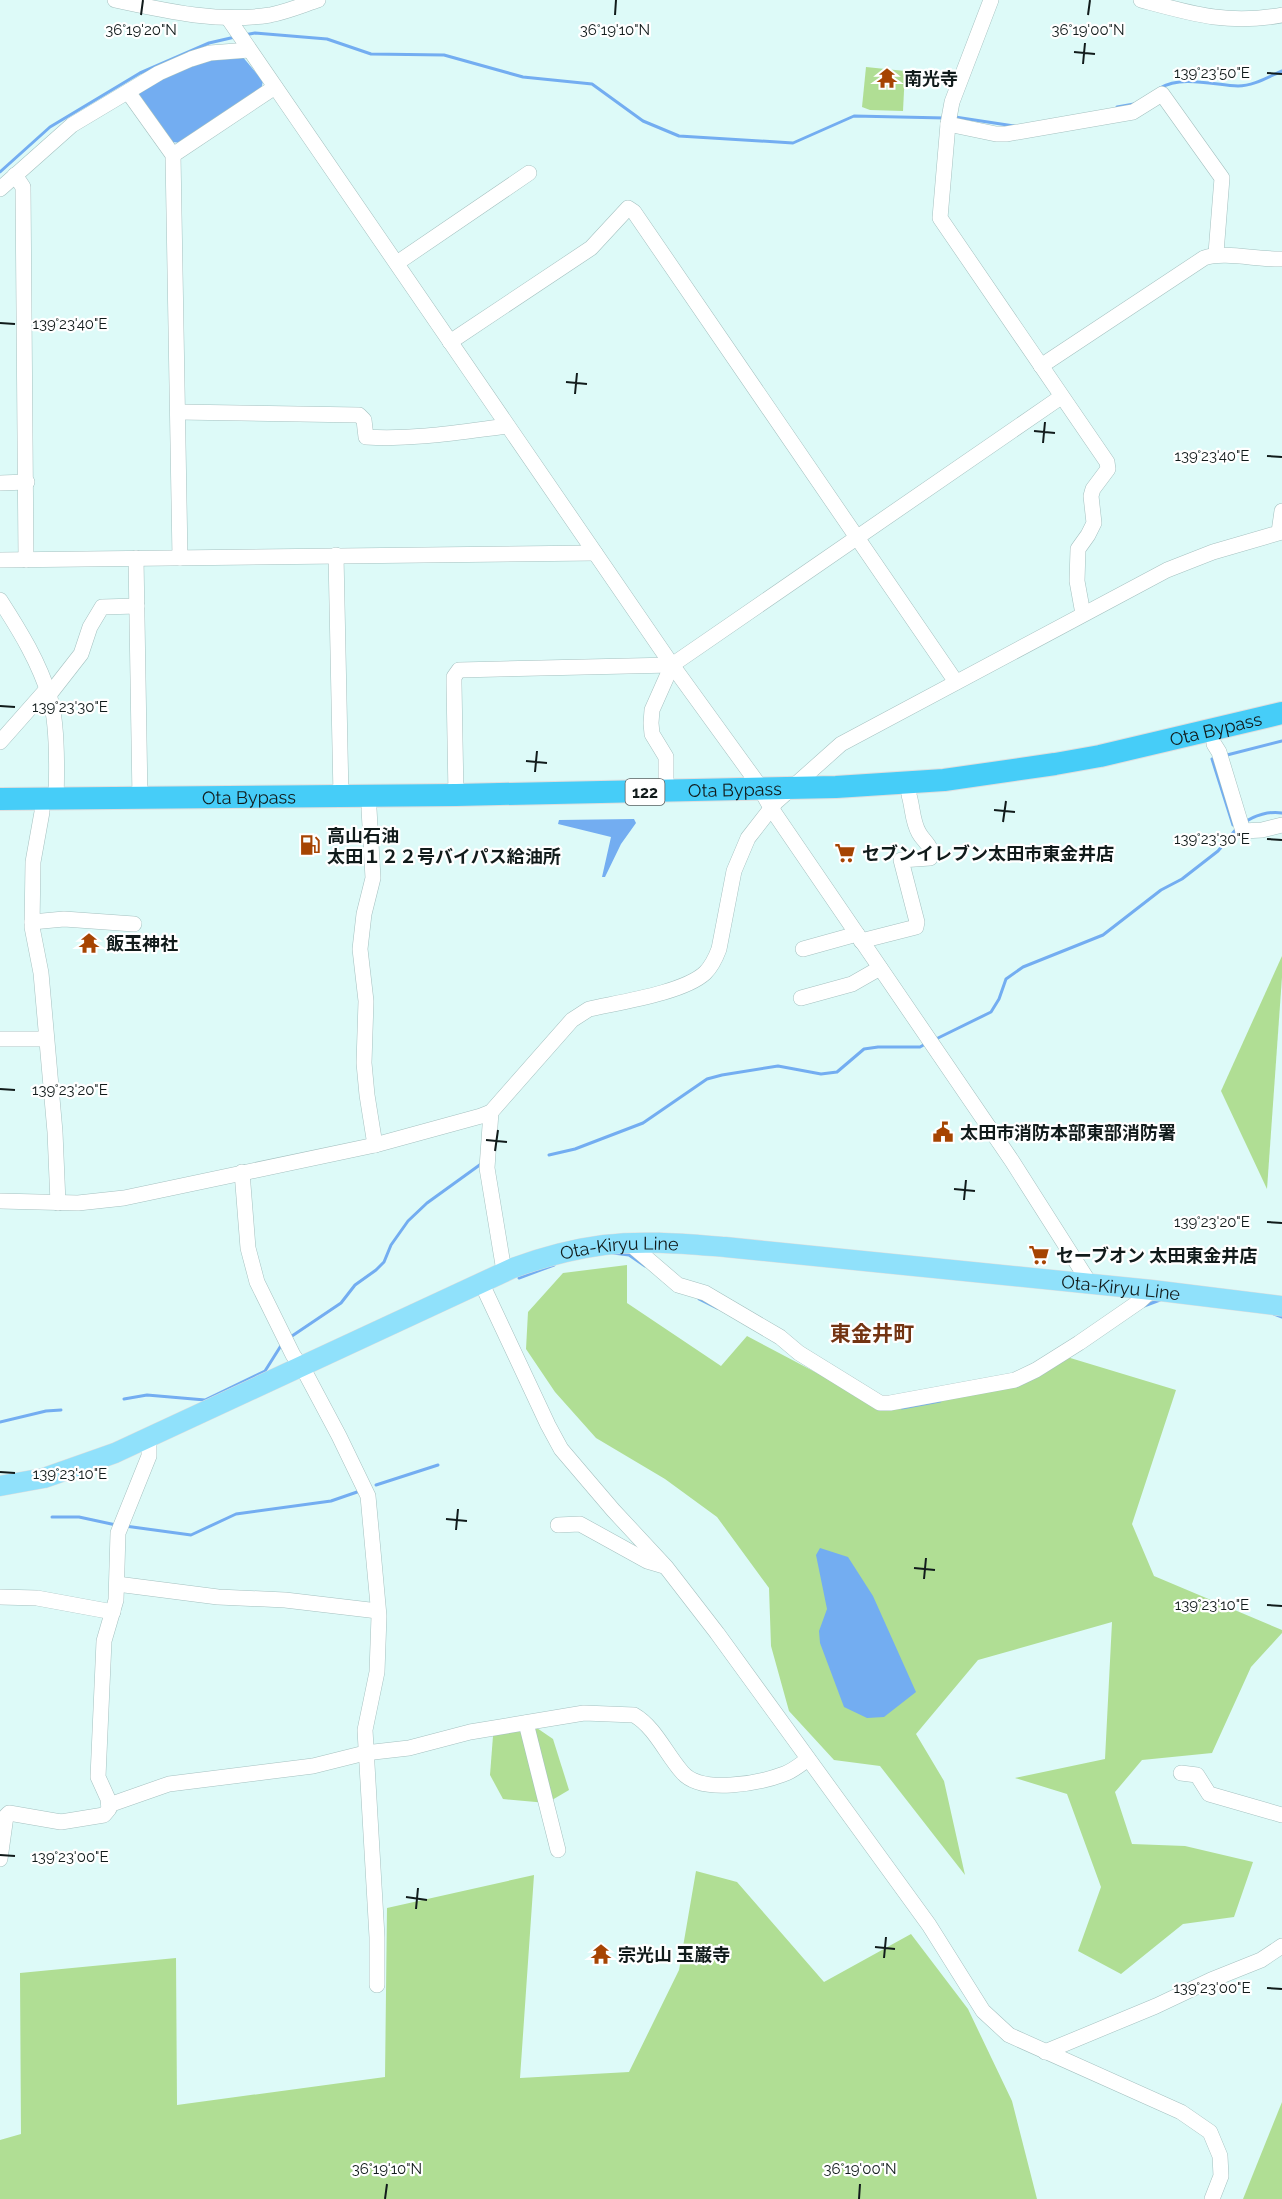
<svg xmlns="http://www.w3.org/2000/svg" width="1282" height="2199" viewBox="0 0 1282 2199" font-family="Raleway,'Noto Sans JP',sans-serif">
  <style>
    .green { fill: #b0de94 }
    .water { fill: #73adf1 }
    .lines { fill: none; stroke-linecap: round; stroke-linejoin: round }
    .stream { stroke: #73adf1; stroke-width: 3 }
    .minor-casing { stroke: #a5c1c0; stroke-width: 16 }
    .major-casing { stroke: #dedfdf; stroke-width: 21 }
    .highway-casing { stroke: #dedfdf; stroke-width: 24 }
    .minor { stroke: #fff; stroke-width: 15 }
    .major { stroke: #90e1fb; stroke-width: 20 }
    .highway { stroke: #46cdf8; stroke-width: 22 }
    .ticks { fill: none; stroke: #111b1b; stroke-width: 2 }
    .labels { text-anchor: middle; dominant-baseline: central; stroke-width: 4.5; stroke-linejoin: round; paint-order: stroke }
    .shield { fill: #fff; stroke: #585f5f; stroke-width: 1.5 }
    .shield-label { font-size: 16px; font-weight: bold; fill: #111b1b }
    .poi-label { font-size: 18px; font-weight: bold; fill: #111b1b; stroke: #fff; text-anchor: start }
    .street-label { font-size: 18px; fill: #111b1b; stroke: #fff }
    .quarter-label { font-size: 21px; font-weight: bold; fill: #733412; stroke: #fff }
    .ticks-label { font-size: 15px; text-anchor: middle; fill: #111b1b; stroke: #fff; stroke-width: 4.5; stroke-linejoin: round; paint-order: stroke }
  </style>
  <rect width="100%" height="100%" fill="#ddfaf8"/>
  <!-- green -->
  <g class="green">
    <polygon points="866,67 905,71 903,111 870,110 862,107"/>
    <polygon points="1282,956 1282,977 1267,1189 1221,1091"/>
    <polygon points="627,1265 627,1303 721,1366 747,1336 887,1410 1016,1384 1067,1357 1176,1390 1132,1524 1154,1576 1282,1630 1282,1633 1251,1667 1212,1753 1142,1760 1115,1792 1132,1844 1185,1846 1253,1862 1234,1917 1183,1924 1121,1974 1078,1951 1101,1887 1067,1794 1015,1778 1105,1759 1112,1622 978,1660 916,1734 944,1781 965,1875 880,1766 834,1760 789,1711 771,1646 769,1588 717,1517 665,1479 596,1438 555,1392 526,1349 528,1312 563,1273"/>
    <polygon points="534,1726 553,1739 569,1790 547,1803 503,1799 490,1775 493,1736"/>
    <polygon points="696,1871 737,1882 824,1982 911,1934 968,2009 1012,2101 1037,2199 0,2199 0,2140 21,2134 20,1973 176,1958 177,2105 385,2077 387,1908 534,1875 520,2078 629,2072 679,1970"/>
    <polygon points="1282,2102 1282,2199 1243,2199"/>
  </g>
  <!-- water -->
  <g class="water">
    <polygon points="242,56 263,81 261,90 182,143 172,142 137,92 192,63"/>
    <polygon points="634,819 636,823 621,844 605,877 602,877 611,837 558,824 559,820"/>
    <polygon points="820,1548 848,1557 873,1596 916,1692 884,1717 867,1718 844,1707 820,1643 819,1631 827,1609 816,1555"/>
  </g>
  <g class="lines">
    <!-- stream -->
    <g class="stream">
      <polyline points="244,35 255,33 327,39 371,54 444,55 523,77 592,84 643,121 679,136 793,143 854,116 945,118"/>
      <path d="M1160 88C1181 75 1215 85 1238 86 1253 86 1268 77 1282 71"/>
      <polyline points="1117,107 1134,104"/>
      <polyline points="955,117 1014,126"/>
      <polyline points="0,172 50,127 140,73 209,43 235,37"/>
      <polyline points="1227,755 1282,741"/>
      <polyline points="1212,759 1233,825"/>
      <path d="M1244 823C1254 815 1270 811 1282 813"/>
      <polyline points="936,1039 991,1012 999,999 1006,979 1023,967 1103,935 1161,890 1182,879 1218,851 1237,828"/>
      <polyline points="549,1155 575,1149 643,1123 707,1079 722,1075 778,1066 821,1074 837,1072 864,1049 878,1047 920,1047 927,1043"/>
      <polyline points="613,1253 629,1255 645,1266"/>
      <polyline points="519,1278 554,1265"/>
      <polyline points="699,1299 717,1308"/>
      <polyline points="1144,1306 1160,1300"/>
      <polyline points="1274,1314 1282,1317"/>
      <polyline points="289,1338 341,1303 355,1285 376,1270 384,1262 391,1245 408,1221 427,1203 481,1164"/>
      <polyline points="124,1399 147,1395 205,1400 265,1371 282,1344"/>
      <polyline points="902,1408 940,1401"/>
      <polyline points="0,1422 46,1411 61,1410"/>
      <polyline points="376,1485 438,1465"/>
      <polyline points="52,1517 79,1517 116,1525"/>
      <polyline points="125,1526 191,1535 236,1514 331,1501 360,1491"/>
    </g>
    <!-- minor casing -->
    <g class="minor-casing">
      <g id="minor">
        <path d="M115 0C166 11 218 23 270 15 286 12 303 5 318 0"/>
        <polyline points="991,0 952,102 948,124 940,218 1107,462 1108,469 1093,489 1091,496 1094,523 1088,535 1078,549 1077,581 1083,614"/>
        <path d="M1141 0C1193 14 1228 25 1282 15"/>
        <polyline points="228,18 672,665 756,781 771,808 1012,1161 1087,1279"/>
        <polyline points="128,92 173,155 180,558"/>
        <polyline points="948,124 996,134 1006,134 1133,112 1162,94 1222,178 1216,253"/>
        <polyline points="173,155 275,87"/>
        <polyline points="15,175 23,187 26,560"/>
        <polyline points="0,189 72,125 159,73 191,59 210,53 249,50"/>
        <polyline points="397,263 529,173"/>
        <polyline points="450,342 591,248 628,208 634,212 956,682"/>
        <path d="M1041 366 1204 258C1224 251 1258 260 1282 259"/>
        <path d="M178 412 359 415 364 420 366 437C413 440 460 432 507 426"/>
        <polyline points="0,483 27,482"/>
        <polyline points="1279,532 1282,511"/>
        <polyline points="336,555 341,796"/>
        <polyline points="136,558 140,799"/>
        <polyline points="0,560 595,553"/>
        <path d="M0 600C20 631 39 662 50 698 58 725 57 771 56 800"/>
        <polyline points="49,695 81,654 90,627 102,607 137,606"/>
        <polyline points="0,742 46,690"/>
        <polyline points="1214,744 1219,752 1243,831 1262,830 1282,825"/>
        <polyline points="666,792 666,757 652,734 651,723 652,710 672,665 1061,397"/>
        <polyline points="456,795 454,684 454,677 459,670 672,665"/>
        <polyline points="369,809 373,878 364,914 360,949 366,1001 364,1063 367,1095 375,1145"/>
        <polyline points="42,812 33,862 32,927 41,973 55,1132 58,1203"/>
        <polyline points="32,922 64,919 134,924"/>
        <path d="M861 941 916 927 917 922 901 860 930 858C934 847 924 842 919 833 912 821 913 808 909 795"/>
        <polyline points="803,949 857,934"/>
        <polyline points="801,998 852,984 880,968"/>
        <polyline points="0,1039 46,1039"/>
        <polyline points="491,1112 487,1168 504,1271"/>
        <polyline points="242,1172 248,1248 257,1282 293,1355 306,1374 339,1436 368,1496 379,1616 377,1672 365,1730 377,1937 377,1985"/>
        <path d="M0 1201 78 1203 124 1198 375 1145 481 1116 491 1112 572 1020 589 1009C620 1002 683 993 705 973 712 966 716 957 719 949L734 871 748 838 776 802 841 744 1167 570 1213 552 1282 532"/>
        <polyline points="629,1243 678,1285 705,1293 780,1337 799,1353 880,1403 890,1403 1015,1380 1036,1370 1079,1343 1140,1301 1152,1290"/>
        <polyline points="481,1282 548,1425 561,1449 613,1510 666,1567 717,1633 929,1925 983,2011 1009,2035 1181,2112 1210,2132 1220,2156 1221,2176 1212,2199"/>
        <polyline points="558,1525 580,1524 647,1561 664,1566"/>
        <polyline points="117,1584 218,1597 285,1600 378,1611"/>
        <polyline points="0,1597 37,1598 113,1612"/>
        <polyline points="526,1723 558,1850"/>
        <polyline points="1181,1773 1197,1775 1209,1794 1282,1815"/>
        <path d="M109 1805 169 1784 313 1766 365 1753 409 1748 470 1732 584 1713 634 1715C655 1727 666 1754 682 1772 701 1795 760 1783 784 1774 793 1771 801 1764 808 1759"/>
        <polyline points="0,1859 6,1816 9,1813 61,1822 104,1815 109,1809 108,1799 98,1777 104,1641 116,1600 118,1533 149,1456 149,1438"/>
        <polyline points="1045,2052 1156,2006 1211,1980 1261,1960 1282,1946"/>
      </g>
    </g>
    <!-- major casing -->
    <g class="major-casing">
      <g id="major">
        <path id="s1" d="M0 1486 44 1478 115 1453 513 1268C543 1257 573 1249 604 1245 644 1240 685 1244 725 1247L1152 1290 1282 1306"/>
      </g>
    </g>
    <!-- highway casing -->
    <g class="highway-casing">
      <g id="highway">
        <path id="s2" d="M0 799 456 795 836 787 944 780 1055 764 1100 756 1282 713"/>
      </g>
    </g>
    <!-- minor -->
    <use href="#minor" class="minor"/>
    <!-- major -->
    <use href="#major" class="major"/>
    <!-- highway -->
    <use href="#highway" class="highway"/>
  </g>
  <!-- ticks -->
  <path class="ticks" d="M141 15 143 0M615 15 616 0M1088 15 1090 0M1074 52 1095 54M1083 64 1085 43M1267 73 1282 74M0 323 15 324M566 382 587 384M575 394 577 373M1034 431 1055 433M1043 443 1045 422M1267 456 1282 457M0 706 15 707M526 761 547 763M535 772 537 751M994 810 1015 812M1003 822 1006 801M1267 839 1282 840M0 1089 15 1090M486 1140 507 1142M495 1151 498 1130M954 1189 975 1191M964 1200 966 1180M1267 1222 1282 1223M0 1472 15 1473M446 1519 467 1521M456 1530 458 1509M914 1568 935 1570M924 1579 926 1558M1267 1605 1282 1606M0 1855 15 1856M406 1897 427 1900M416 1909 418 1888M875 1947 895 1949M884 1958 886 1937M1267 1988 1282 1989M385 2199 387 2184M859 2199 860 2184"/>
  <!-- icons -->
  <defs>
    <g id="temple-bare" transform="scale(1.62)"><path d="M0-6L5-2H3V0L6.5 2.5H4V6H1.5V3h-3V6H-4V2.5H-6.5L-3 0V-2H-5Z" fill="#a64402" stroke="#fff" stroke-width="2.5" paint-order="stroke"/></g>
    <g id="fuel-bare" transform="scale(1.62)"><path d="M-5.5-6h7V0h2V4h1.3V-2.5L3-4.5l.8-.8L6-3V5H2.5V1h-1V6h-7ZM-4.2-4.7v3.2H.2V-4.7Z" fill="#a64402" stroke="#fff" stroke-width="2.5" paint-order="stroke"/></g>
    <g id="supermarket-bare" transform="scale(1.62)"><path d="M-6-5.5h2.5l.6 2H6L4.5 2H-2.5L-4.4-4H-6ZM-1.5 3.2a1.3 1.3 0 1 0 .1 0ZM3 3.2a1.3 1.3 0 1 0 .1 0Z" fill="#a64402" stroke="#fff" stroke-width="2.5" paint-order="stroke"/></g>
    <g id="civic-bare" transform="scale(1.62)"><path d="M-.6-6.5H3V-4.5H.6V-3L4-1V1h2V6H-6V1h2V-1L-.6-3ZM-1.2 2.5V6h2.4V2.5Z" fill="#a64402" stroke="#fff" stroke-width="2.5" paint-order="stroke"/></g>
  </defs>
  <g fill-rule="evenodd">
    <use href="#temple-bare" x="887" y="78"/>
    <use href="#fuel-bare" x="310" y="845"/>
    <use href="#supermarket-bare" x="845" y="853"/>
    <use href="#temple-bare" x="89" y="943"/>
    <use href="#civic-bare" x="943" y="1132"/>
    <use href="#supermarket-bare" x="1039" y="1255"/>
    <use href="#temple-bare" x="601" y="1954"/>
  </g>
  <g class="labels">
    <!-- shield labels -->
    <rect class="shield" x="625.5" y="779" width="39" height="26" rx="4.5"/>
    <g class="shield-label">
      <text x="645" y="792">122</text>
    </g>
    <!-- poi labels -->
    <g class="poi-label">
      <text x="904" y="78">南光寺</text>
      <text x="327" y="835">高山石油<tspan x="327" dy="21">太田１２２号バイパス給油所</tspan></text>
      <text x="862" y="853">セブンイレブン太田市東金井店</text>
      <text x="106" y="943">飯玉神社</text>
      <text x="960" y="1132">太田市消防本部東部消防署</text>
      <text x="1056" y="1255">セーブオン 太田東金井店</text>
      <text x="618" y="1954">宗光山 玉巌寺</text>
    </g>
    <!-- street labels -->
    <g class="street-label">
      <text stroke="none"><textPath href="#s2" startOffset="1221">Ota Bypass</textPath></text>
      <text stroke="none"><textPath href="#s2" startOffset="735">Ota Bypass</textPath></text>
      <text stroke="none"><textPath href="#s2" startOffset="249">Ota Bypass</textPath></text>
      <text stroke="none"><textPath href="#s1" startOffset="668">Ota-Kiryu Line</textPath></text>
      <text stroke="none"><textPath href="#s1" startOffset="1172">Ota-Kiryu Line</textPath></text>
    </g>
    <!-- quarter labels -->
    <g class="quarter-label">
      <text x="872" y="1333">東金井町</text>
    </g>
  </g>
  <g class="ticks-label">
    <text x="141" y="35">36°19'20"N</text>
    <text x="615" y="35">36°19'10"N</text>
    <text x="1088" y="35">36°19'00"N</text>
    <text x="1212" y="78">139°23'50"E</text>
    <text x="70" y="329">139°23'40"E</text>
    <text x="1212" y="461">139°23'40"E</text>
    <text x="70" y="712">139°23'30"E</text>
    <text x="1212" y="844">139°23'30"E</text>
    <text x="70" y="1095">139°23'20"E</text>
    <text x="1212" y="1227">139°23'20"E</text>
    <text x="70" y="1479">139°23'10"E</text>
    <text x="1212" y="1610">139°23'10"E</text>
    <text x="70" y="1862">139°23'00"E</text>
    <text x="1212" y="1993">139°23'00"E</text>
    <text x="387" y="2174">36°19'10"N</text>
    <text x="860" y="2174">36°19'00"N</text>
  </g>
</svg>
